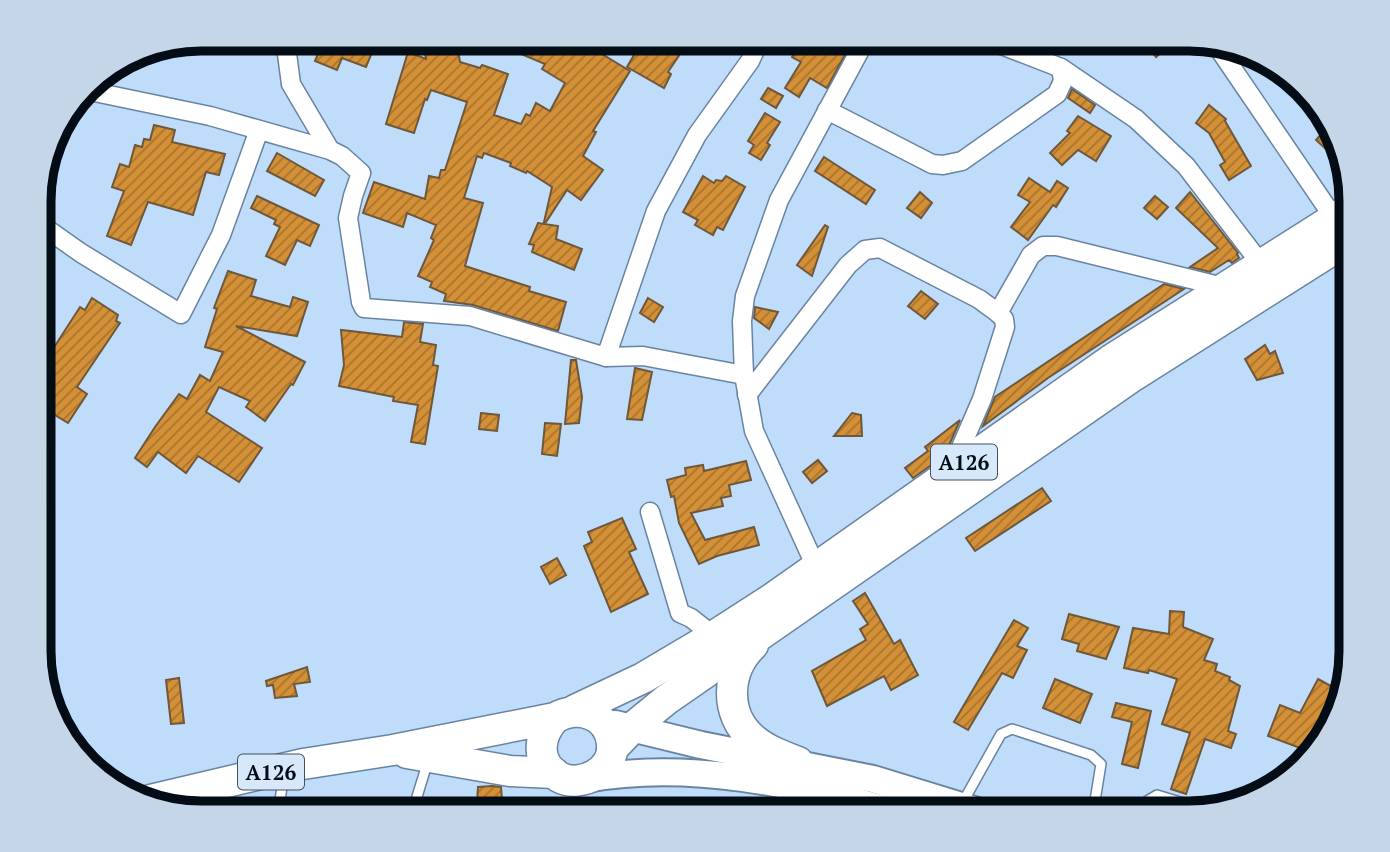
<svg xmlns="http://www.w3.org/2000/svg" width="1390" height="852" viewBox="0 0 1390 852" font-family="'PT Serif',serif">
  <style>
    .building { fill: url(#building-hatch); stroke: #6f573a; stroke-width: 2 }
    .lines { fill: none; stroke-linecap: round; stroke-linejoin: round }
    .service-casing { stroke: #6984a0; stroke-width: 12 }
    .minor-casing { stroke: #6984a0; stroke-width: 21 }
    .secondary-casing { stroke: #6984a0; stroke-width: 30 }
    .trunk-casing { stroke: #6984a0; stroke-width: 33 }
    .service { stroke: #fff; stroke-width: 9 }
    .minor { stroke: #fff; stroke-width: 18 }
    .secondary { stroke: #fff; stroke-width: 26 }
    .trunk { stroke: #fff; stroke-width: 30 }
    .labels { text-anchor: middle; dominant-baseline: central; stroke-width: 7; stroke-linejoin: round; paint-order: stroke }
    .shield { fill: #d7e8fb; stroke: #434e5b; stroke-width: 2 }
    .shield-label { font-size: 21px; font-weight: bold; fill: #040c16 }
    .rim { fill: none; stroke: #040c16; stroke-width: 9 }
  </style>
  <defs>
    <pattern id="building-hatch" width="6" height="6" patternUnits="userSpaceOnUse" patternTransform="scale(1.75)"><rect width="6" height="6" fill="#d39037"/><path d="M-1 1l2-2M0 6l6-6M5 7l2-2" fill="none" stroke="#a9742d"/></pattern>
  </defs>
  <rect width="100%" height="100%" fill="#bfdcfb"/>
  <!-- building -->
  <g class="building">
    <polygon points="317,38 378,38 366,67 342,58 337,70 315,61 318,54 311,51"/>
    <polygon points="431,38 456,38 460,62 480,68 482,65 508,74 494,115 521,124 526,114 530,116 536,103 550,111 565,83 542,69 545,64 483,38 598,38 592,48 630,71 593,131 596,132 583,156 603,170 581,200 567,190 546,222 544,222 552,187 527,171 526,173 510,166 511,163 484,153 482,158 477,156 464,198 483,203 465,266 530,287 529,291 566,302 558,331 473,305 444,301 446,294 430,287 432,282 418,276 434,240 431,238 436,225 407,213 403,227 363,213 374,182 425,199 429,176 439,178 441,170 445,170 467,102 431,90 427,100 425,99 414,133 386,124 408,52 426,59 424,46 431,41"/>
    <polygon points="644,38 662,38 682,51 668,72 671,74 664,88 627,67"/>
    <polygon points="802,38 831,38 848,49 827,88 810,78 799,97 785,88 801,62 792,57"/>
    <polygon points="1141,38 1178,38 1156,57"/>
    <polygon points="768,88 783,96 776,108 761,99"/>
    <polygon points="1072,89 1095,105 1090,113 1068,98"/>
    <polygon points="1209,105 1226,119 1225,121 1251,166 1229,180 1220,165 1225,162 1209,133 1196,123"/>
    <polygon points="765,113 780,122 767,143 770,145 761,160 749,153 754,145 748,141"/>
    <polygon points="1078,116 1111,136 1096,161 1078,150 1062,165 1050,153 1070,133 1067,131"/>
    <polygon points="154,125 175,130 172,142 225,154 219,175 206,172 193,215 148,202 131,245 107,236 124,191 112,187 120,164 129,167 135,145 142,147 144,139 150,140"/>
    <polygon points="1326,129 1333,136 1335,141 1327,150 1316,140"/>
    <polygon points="277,153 324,180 315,196 267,171"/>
    <polygon points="824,157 875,190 866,204 815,171"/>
    <polygon points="703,176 714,183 716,180 722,181 726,176 745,187 723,230 717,227 713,235 695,225 698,220 683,212"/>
    <polygon points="1029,178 1050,192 1057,181 1068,188 1056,207 1053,205 1028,240 1011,227 1030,202 1018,195"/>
    <polygon points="920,192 932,203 921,218 907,208"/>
    <polygon points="1190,192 1238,253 1237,254 1239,258 1232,263 1229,260 1210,272 1190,267 1218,248 1176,208"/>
    <polygon points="257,196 319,225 310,246 297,240 285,265 266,256 280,227 274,224 276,220 251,208"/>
    <polygon points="1155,196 1168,207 1157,219 1144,208"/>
    <polygon points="538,223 558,226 556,239 582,249 574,270 532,252 534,245 529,244"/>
    <polygon points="825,225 828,227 812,276 797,265"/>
    <polygon points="228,271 256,280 251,296 290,307 293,297 308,302 297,336 236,326 305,362 293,385 291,384 265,421 246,407 250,401 219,387 206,412 262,448 239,482 198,456 186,473 158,452 147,467 135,458 155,427 179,394 187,399 200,375 210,381 223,352 205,347 217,309 214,308"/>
    <polygon points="1164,284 1184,289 1048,378 983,426 995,397"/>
    <polygon points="921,291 938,304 925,319 908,306"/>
    <polygon points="92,298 118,315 116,321 120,323 77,387 87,394 68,423 40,406 40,369 80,307 85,310"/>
    <polygon points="648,298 663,307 654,322 640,313"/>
    <polygon points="755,307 778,312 769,329 754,318"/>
    <polygon points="404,322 423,324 420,342 436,345 433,365 438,366 425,444 411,442 418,405 393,401 394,397 339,386 344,365 341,330 402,337"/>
    <polygon points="1265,345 1270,354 1275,351 1283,373 1257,380 1245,359"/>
    <polygon points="571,360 576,360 582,397 579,423 565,424"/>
    <polygon points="635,368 652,372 642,420 627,419"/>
    <polygon points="481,413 499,415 497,431 479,429"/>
    <polygon points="852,413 861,415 862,436 834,436"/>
    <polygon points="960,420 947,450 935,458 937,461 913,478 905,468 928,451 925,447"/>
    <polygon points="545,423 561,424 557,456 542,454"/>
    <polygon points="818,460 827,471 812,483 803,472"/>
    <polygon points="746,461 751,480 729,485 731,496 721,498 723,506 691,513 705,540 754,527 759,545 717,556 699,564 679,523 674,496 671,497 667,480 686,475 685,468 703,465 704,471"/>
    <polygon points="1042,488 1051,501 975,551 966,538"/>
    <polygon points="622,518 636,549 629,552 648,594 611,612 584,546 592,542 588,532"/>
    <polygon points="557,558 566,575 550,584 541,567"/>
    <polygon points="865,593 894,644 900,640 918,675 891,690 884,676 827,706 812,671 866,640 860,629 868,624 853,601"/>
    <polygon points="1170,611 1184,612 1183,627 1213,639 1204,660 1217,664 1215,671 1230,677 1229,680 1240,686 1228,731 1236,734 1231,748 1205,739 1186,794 1171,789 1190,733 1162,724 1177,679 1149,670 1148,673 1124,668 1133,628 1169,634"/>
    <polygon points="1069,614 1119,627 1106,659 1077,651 1079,644 1062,639"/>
    <polygon points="1014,620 1028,628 1017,646 1027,650 1013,678 1002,673 968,730 954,722"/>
    <polygon points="307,667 310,682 294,684 297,696 275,698 273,685 267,686 266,681"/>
    <polygon points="179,678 184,723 171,724 166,680"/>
    <polygon points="1055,679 1092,694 1080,723 1043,708"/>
    <polygon points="1318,679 1342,692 1337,708 1325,731 1329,733 1311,752 1268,736 1280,705 1300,713"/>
    <polygon points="1116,703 1151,711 1138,768 1122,764 1132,722 1112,717"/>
    <polygon points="492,786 501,787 502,799 493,800 493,804 477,803 478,787"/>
  </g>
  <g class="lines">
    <!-- service casing -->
    <g class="service-casing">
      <g id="service">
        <polyline points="215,790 217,813"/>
        <polyline points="963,802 1001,734 1012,729 1091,755 1101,764 1093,813"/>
        <polyline points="278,813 284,774"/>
        <polyline points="412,813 428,761"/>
        <polyline points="1141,813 1147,801 1157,795 1193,806 1199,813"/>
      </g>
    </g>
    <!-- minor casing -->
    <g class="minor-casing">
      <g id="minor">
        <polyline points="285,39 291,84 330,150"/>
        <polyline points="986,39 1061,68 1136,119 1186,166 1261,264"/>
        <polyline points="1217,46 1334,218"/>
        <polyline points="85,90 210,116 330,150 342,156 361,173 353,196 348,218 361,302 364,308 470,316 606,357 643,356 744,375"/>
        <polyline points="827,110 932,164 943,165 962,161 1057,94 1063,81 1061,68"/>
        <polyline points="40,224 81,253 181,314 221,235 259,130"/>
        <polyline points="998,313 1031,255 1043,246 1057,246 1223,287"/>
        <polyline points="606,357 656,211 697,135 750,61 760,39"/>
        <polyline points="747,395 848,265 865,250 880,248 979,299 998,313 1004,319 1005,327 982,399 952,468"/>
        <polyline points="650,512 680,613 691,618 714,636"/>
        <polyline points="816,567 754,431 744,375 742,321 745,296 779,200 866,39"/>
        <polyline points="784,813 788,786"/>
      </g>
    </g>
    <!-- secondary casing -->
    <g class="secondary-casing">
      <g id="secondary">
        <polyline points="615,724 701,745 873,779 984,813"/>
        <path d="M586 779C689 760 798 784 897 813"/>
      </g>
    </g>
    <!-- trunk casing -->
    <g class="trunk-casing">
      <g id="trunk">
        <path d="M753 645C726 671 724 714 753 739 766 750 782 756 798 762"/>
        <polyline points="575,710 643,678 714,636 773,598 1111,360 1351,208"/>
        <polyline points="612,749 633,727 666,700 1133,376 1351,238"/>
        <polyline points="407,753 510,771 554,773"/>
        <path d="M150 800 303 764 393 750 555 718C578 705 608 713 612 743 616 770 581 789 559 777 535 763 538 736 555 718"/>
      </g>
    </g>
    <!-- service -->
    <use href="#service" class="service"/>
    <!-- minor -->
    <use href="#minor" class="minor"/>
    <!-- secondary -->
    <use href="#secondary" class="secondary"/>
    <!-- trunk -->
    <use href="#trunk" class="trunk"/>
  </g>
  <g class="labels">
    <!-- shield labels -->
    <g class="shield">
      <rect x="931" y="444.5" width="66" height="35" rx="5"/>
      <rect x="238" y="754.5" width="66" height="35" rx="5"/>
    </g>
    <g class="shield-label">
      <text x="964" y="462">A126</text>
      <text x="271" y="772">A126</text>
    </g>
  </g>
  <!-- crop -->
  <path d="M0 0H1390V852H0ZM201 51H1189A150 150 0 0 1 1339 201V651A150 150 0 0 1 1189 801H201A150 150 0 0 1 51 651V201A150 150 0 0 1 201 51Z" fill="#c6d6e9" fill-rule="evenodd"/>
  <path class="rim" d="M201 51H1189A150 150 0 0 1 1339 201V651A150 150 0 0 1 1189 801H201A150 150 0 0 1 51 651V201A150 150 0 0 1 201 51Z"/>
</svg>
